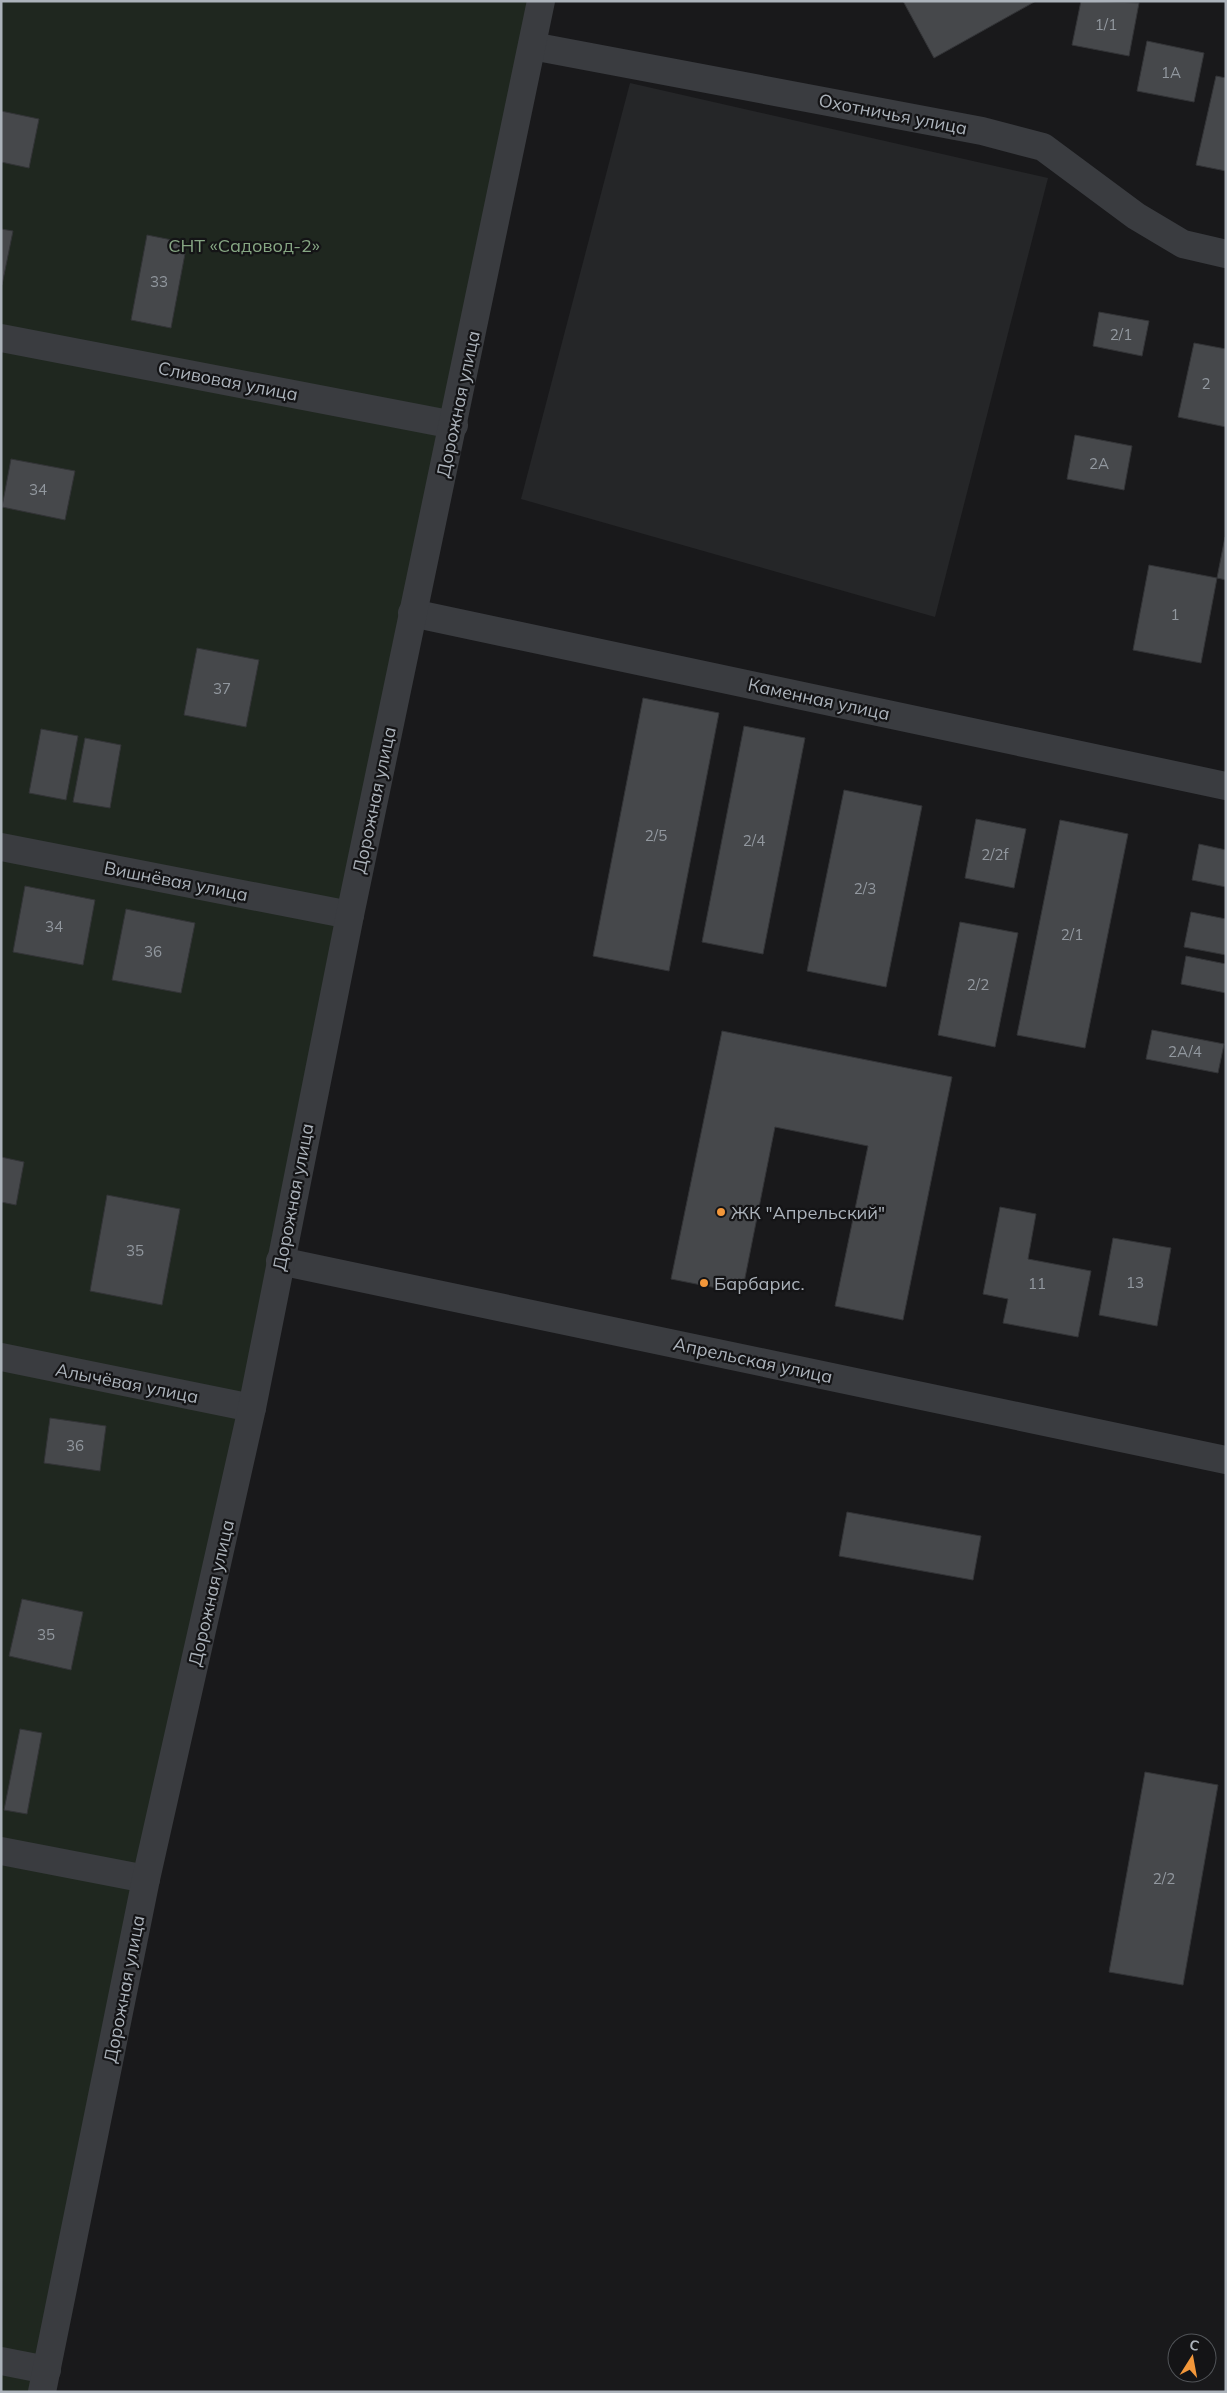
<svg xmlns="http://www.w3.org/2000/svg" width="1227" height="2393" viewBox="0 0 1227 2393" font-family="Mulish,sans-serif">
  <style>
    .built { fill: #252628 }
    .green { fill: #1f271f }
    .building { fill: #46484b; stroke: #333437 }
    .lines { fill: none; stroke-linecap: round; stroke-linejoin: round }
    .minor { stroke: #3a3c40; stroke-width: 28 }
    .poi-dot { fill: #f3973a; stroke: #141416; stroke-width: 2 }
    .labels { text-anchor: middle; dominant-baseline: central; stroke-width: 4.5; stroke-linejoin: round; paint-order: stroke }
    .number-label { font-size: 15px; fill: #92989f }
    .street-label { font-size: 18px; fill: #acb3bb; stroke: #141416 }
    .park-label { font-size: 18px; fill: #86a683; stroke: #141416 }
    .poi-label { font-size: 18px; fill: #acb3bb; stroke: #141416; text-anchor: start }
  </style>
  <rect width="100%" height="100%" fill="#19191b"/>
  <!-- built -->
  <polygon class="built" points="630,83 1048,178 935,617 521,499"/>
  <!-- green -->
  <polygon class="green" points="1,1 541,1 42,2392 1,2392"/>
  <!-- building -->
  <g class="building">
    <polygon points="903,1 1036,1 934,58"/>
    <polygon points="1081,1 1139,3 1129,56 1072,45"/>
    <polygon points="1147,41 1204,53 1194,102 1137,91"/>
    <polygon points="1216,76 1226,78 1226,171 1196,165"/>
    <polygon points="1,111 39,119 29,168 1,162"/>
    <polygon points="1,229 13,231 2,285 1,285"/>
    <polygon points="147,235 187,243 171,328 131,320"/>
    <polygon points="1099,312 1149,321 1142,356 1093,346"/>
    <polygon points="1194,343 1226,349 1226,427 1178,417"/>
    <polygon points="1075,435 1132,446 1124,490 1067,479"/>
    <polygon points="11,459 75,471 65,520 2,507"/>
    <polygon points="1225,537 1226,537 1226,580 1217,578"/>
    <polygon points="1149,565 1217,578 1201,663 1133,650"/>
    <polygon points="197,648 259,660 246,727 184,715"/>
    <polygon points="643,698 719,713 669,971 593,956"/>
    <polygon points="744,726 805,738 763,954 702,942"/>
    <polygon points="41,729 78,736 66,800 29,793"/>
    <polygon points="85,738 121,745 110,808 73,802"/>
    <polygon points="844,790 922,806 886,987 807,971"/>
    <polygon points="976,819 1026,829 1014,888 965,878"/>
    <polygon points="1060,820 1128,834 1085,1048 1017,1035"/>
    <polygon points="1199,844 1226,850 1226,887 1192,880"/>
    <polygon points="25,886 95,900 83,965 13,952"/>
    <polygon points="126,909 195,923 181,993 112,980"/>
    <polygon points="1191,912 1226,919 1226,955 1184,947"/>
    <polygon points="960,922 1018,933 995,1047 938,1035"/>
    <polygon points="1186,956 1226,964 1226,993 1181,984"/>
    <polygon points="1152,1030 1224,1044 1218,1073 1146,1059"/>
    <polygon points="722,1031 952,1077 903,1320 835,1306 868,1146 775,1127 742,1293 671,1279"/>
    <polygon points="1,1157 24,1162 16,1205 1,1202"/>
    <polygon points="107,1195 180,1209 162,1305 90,1291"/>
    <polygon points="1000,1207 1036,1214 1028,1259 1091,1271 1078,1337 1003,1323 1008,1299 983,1294"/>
    <polygon points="1113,1238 1171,1248 1157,1326 1099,1315"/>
    <polygon points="50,1418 106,1426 100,1471 44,1463"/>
    <polygon points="847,1512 981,1536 973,1580 839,1556"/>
    <polygon points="22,1599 83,1612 71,1670 9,1656"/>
    <polygon points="20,1729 42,1733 27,1814 4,1810"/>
    <polygon points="1145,1772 1218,1785 1183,1985 1109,1972"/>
  </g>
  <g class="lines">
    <!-- minor -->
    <g class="minor">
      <polyline points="532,46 982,131 1043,147 1136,216 1183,244 1226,254"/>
      <polyline points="1,338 454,425"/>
      <polyline points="412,613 1226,786"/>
      <polyline points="1,847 350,915"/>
      <polyline points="280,1261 1226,1460"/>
      <polyline points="1,1357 252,1408"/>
      <polyline points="1,1851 146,1879"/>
      <polyline points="1,2361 47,2370"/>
      <polyline points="42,2392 146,1879 252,1408 350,915 541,1"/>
    </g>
  </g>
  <!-- markers -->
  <g class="poi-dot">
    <circle cx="721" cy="1212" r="5"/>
    <circle cx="704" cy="1283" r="5"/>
  </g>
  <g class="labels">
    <!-- number labels -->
    <g class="number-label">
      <text x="1106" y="24">1/1</text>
      <text x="1171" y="72">1А</text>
      <text x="159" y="281">33</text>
      <text x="1121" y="334">2/1</text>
      <text x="1206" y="383">2</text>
      <text x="1099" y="463">2А</text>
      <text x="38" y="489">34</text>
      <text x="1175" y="614">1</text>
      <text x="222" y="688">37</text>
      <text x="656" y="835">2/5</text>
      <text x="754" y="840">2/4</text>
      <text x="995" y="854">2/2f</text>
      <text x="865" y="888">2/3</text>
      <text x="54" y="926">34</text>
      <text x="1072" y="934">2/1</text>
      <text x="153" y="951">36</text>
      <text x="978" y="984">2/2</text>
      <text x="1185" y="1051">2А/4</text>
      <text x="135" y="1250">35</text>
      <text x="1135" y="1282">13</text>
      <text x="1037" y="1283">11</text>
      <text x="75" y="1445">36</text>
      <text x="46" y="1634">35</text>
      <text x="1164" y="1878">2/2</text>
    </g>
    <!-- street labels -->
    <g class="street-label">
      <text transform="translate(893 114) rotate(11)">Охотничья улица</text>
      <text transform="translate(228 381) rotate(11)">Сливовая улица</text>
      <text transform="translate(458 404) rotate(-78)">Дорожная улица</text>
      <text transform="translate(819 699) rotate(12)">Каменная улица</text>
      <text transform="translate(374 800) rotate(-78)">Дорожная улица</text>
      <text transform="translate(176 881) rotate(11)">Вишнёвая улица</text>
      <text transform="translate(293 1197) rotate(-79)">Дорожная улица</text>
      <text transform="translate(753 1360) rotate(12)">Апрельская улица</text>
      <text transform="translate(127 1383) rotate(11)">Алычёвая улица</text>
      <text transform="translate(211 1593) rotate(-77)">Дорожная улица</text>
      <text transform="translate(124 1989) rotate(-79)">Дорожная улица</text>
    </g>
    <!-- park labels -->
    <g class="park-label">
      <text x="244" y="245">СНТ «Садовод-2»</text>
    </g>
    <!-- poi labels -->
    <g class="poi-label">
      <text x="731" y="1212">ЖК "Апрельский"</text>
      <text x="714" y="1283">Барбарис.</text>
    </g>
  </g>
  <!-- border -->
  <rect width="1227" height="2393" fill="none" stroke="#acb3bb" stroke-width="5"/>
  <!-- north arrow -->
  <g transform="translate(1192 2358) rotate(11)"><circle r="24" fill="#141416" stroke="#515458"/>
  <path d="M0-4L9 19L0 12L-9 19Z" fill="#f3973a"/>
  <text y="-8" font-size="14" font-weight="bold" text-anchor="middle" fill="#acb3bb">С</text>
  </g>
</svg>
